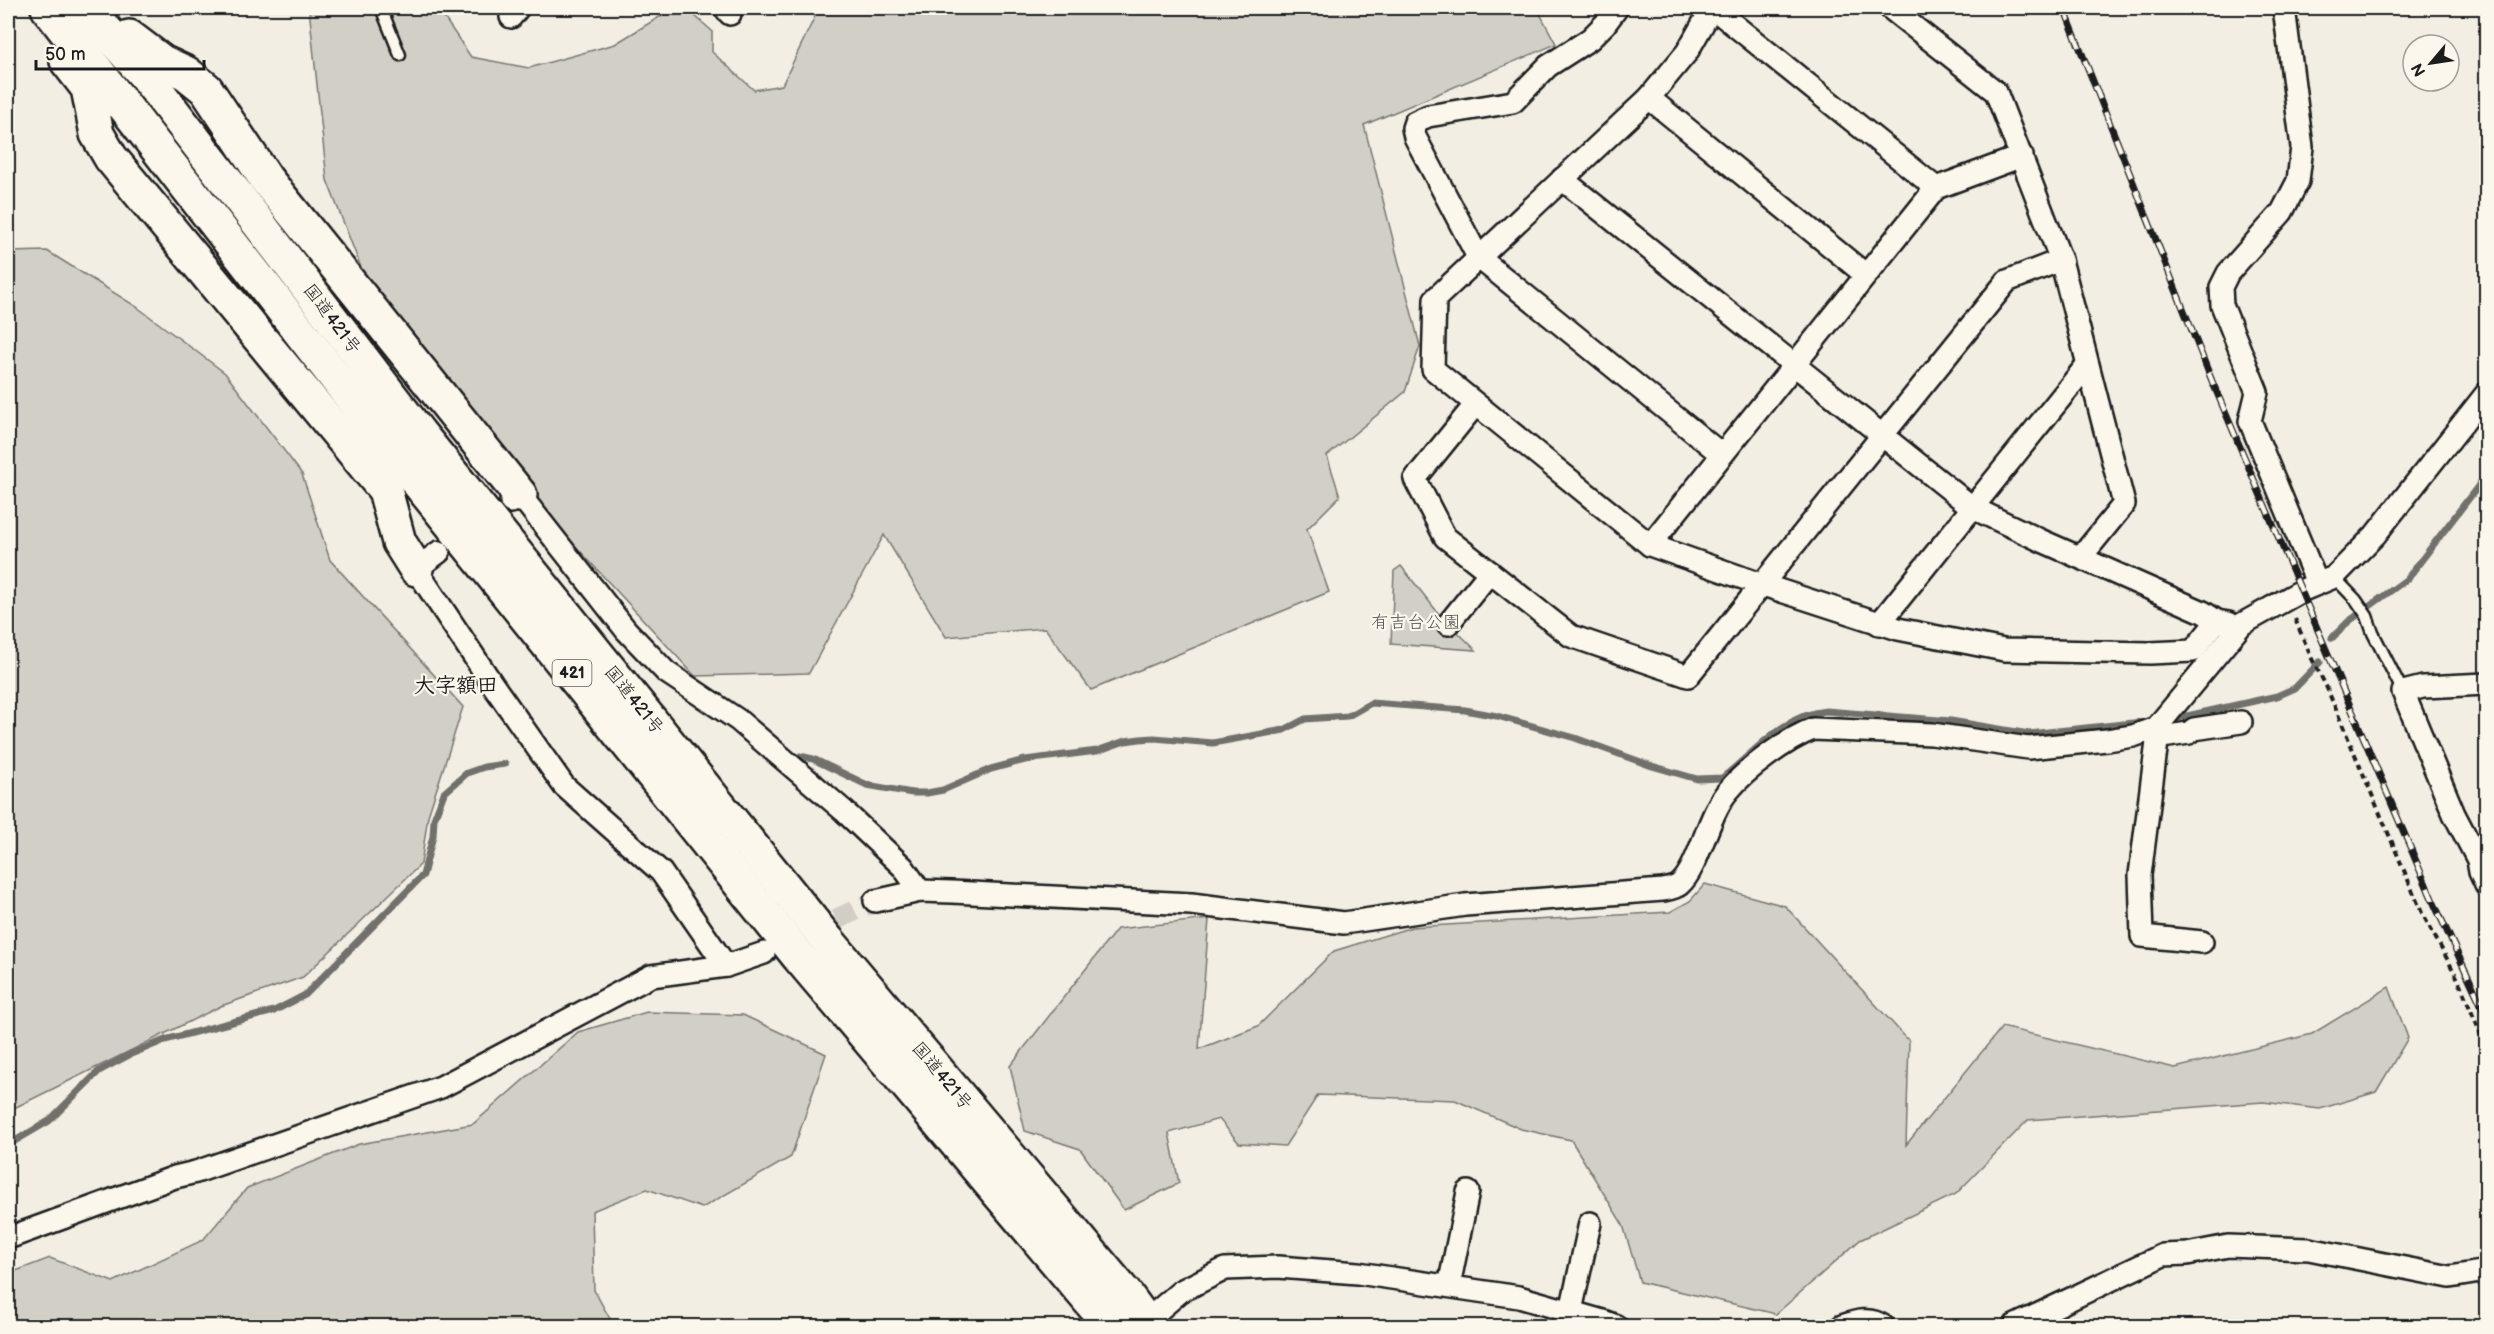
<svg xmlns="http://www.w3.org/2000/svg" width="2494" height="1334" viewBox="0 0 2494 1334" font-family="'Balsamiq Sans','Klee One',sans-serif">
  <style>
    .green { fill: #d2cfc6; stroke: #777671; stroke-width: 1.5 }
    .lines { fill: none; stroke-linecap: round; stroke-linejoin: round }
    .stream { stroke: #716f6b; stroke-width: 7 }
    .street-tunnel { stroke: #d2cec6; stroke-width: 21; stroke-dasharray: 21 10; stroke-linecap: butt }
    .lane-casing { stroke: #1c1c1c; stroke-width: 15 }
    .street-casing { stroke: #1c1c1c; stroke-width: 26 }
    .highway-casing { stroke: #1c1c1c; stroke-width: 38 }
    .path { stroke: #1c1c1c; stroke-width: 4; stroke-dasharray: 6 4.5; stroke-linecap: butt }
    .lane { stroke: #fbf7ec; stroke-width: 10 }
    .street { stroke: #fbf7ec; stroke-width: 21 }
    .highway { stroke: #fbf7ec; stroke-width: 33 }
    .rail-casing { stroke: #1c1c1c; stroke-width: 7 }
    .rail { stroke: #fbf7ec; stroke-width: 4.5; stroke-dasharray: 14; stroke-linecap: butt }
    .labels { text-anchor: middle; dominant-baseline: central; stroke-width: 4.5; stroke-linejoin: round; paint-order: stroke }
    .shield { fill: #fbf7ec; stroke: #5f5e5a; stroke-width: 1.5 }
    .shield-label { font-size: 16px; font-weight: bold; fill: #1c1c1c }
    .street-label { font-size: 18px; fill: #1c1c1c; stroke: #fbf7ec }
    .park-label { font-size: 18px; fill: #53524f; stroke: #fbf7ec }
    .quarter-label { font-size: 21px; font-weight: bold; fill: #1c1c1c; stroke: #fbf7ec }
  </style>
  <rect width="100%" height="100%" fill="#f2eee4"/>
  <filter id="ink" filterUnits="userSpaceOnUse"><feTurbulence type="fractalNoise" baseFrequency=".0167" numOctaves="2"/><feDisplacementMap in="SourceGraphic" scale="12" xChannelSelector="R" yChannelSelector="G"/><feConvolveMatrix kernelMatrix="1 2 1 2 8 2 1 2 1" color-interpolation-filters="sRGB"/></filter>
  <g filter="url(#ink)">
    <!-- green -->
    <g class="green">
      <polygon points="309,8 447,8 443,16 471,57 529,68 615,44 674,8 686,8 712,31 712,52 754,90 782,85 819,8 1537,8 1556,44 1364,125 1420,346 1405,392 1327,456 1340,496 1307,529 1329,592 1091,690 1045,628 946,637 884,535 809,673 695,676 522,488 374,301 327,180"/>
      <polygon points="47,251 137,307 225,373 302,474 330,560 463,707 428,816 421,864 303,977 221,1006 8,1111 8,252"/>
      <polygon points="1401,566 1439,614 1476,650 1391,644 1394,571"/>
      <polygon points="1705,884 1785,906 1909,1041 1906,1145 2002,1027 2175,1068 2312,1034 2389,987 2408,1038 2376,1092 2320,1109 2263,1102 2028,1120 1956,1194 1860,1240 1776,1314 1640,1282 1623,1225 1571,1140 1521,1129 1455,1100 1318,1095 1285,1146 1239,1143 1219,1119 1169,1133 1179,1183 1124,1210 1080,1149 1025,1131 1010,1066 1117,929 1209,919 1199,1049 1258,1026 1334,951 1412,927 1670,912 1690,901"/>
      <polygon points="647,1012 743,1015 826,1054 791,1157 702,1208 647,1189 592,1211 594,1290 614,1326 8,1326 8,1297 11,1293 8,1288 8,1274 50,1258 113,1282 203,1240 247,1188 359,1144 473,1124 578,1032"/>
    </g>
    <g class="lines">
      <!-- stream -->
      <g class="stream">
        <polyline points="2332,638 2348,622 2407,579 2486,476"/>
        <polyline points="2169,720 2277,696 2295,688 2320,662"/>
        <path d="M800 756 813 759 867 785 912 793H927L943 790 991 769 1025 760 1097 751 1125 741 1140 739 1154 738 1213 743 1284 730 1305 719 1348 716 1371 703 1465 710 1497 716 1575 738 1652 766 1697 779 1722 778C1755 753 1782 715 1826 711L1951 721 2029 734 2152 721"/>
        <polyline points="8,1145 49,1121 99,1071 131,1054 165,1040 274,1011 305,995 423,875 433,836 434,819 444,793 467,773 484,767 505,764"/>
      </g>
      <!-- street-tunnel -->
      <polyline class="street-tunnel" points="808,933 875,901"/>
      <!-- lane casing -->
      <g class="lane-casing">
        <g id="lane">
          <polyline points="381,8 400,55"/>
          <polyline points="2334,577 2356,600 2367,616 2373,633 2403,692"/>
        </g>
      </g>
      <!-- street casing -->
      <g class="street-casing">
        <g id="street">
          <polyline points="725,8 730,14"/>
          <polyline points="1617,8 1605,24 1590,39 1548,66 1513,102 1428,116 1415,122 1413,128 1415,137 1478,257 1721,454"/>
          <polyline points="1712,8 1687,52 1649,98 1435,299 1433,369 1650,545 1763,585 1898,629 2004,650 2150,653 2193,651 2217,621"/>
          <polyline points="1713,8 1936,188"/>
          <polyline points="1890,8 1996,92 2061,260 2124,504 2081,557"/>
          <polyline points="2284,8 2302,147 2298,181 2282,212 2228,273 2221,287 2222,305 2257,392 2250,421 2317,583"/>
          <polyline points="511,17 518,8"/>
          <polyline points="1649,98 1866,275"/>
          <polyline points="1562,179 1973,508 2040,540 2203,612 2217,621 2229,623"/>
          <polyline points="1475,405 1415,479 1445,537 1571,636 1688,676 2007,281 2061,260"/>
          <polyline points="511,502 520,495 626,630 666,672 738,720 844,811 903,867 920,891"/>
          <polyline points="1650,545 1936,188 2022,156"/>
          <polyline points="439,552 416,569 493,685 564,786 661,872 726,966"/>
          <polyline points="1448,624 1490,572"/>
          <polyline points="1879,624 2087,365"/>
          <polyline points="2486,684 2423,687 2403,692 2454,814 2478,860 2480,872 2486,885"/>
          <polyline points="2152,730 2157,742 2140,875 2142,936 2202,942"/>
          <polyline points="2155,738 2189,733 2194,729 2241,722"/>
          <path d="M875 901 920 891 952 892 1191 904 1344 923 1465 905 1663 890C1668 889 1676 888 1680 884 1699 867 1708 814 1728 791 1746 769 1787 739 1813 729L1932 734 2028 748 2107 740 2133 736 2156 728 2242 624 2303 590 2334 577 2375 535 2486 394"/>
          <polyline points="8,1238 175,1177 196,1172 441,1087 651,976 726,966 764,953"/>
          <polyline points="1449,1286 1468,1192"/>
          <polyline points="1571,1311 1590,1223"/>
          <polyline points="1146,1321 1181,1291 1225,1269 1278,1267 1358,1273 1519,1297 1603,1321 1616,1326"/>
          <path d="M1842 1326C1857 1321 1870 1317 1883 1326"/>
          <polyline points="2014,1326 2163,1255 2187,1254 2228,1246 2309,1249 2450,1277 2486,1271"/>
        </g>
      </g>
      <!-- highway casing -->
      <g class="highway-casing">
        <g id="highway">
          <polyline points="48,8 392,450 799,957 1111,1326"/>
          <polyline points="86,8 145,75 419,433 828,941 1127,1296 1149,1326"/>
          <polyline points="129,37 162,62 186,73 206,89 266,179 520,495"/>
          <polyline points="67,61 88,88 97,134 111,158 385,490 399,542 416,569"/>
        </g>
      </g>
      <!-- path -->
      <polyline class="path" points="2295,619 2311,657 2326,686 2422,913 2458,979 2486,1047"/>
      <!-- lane -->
      <use href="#lane" class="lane"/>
      <!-- street -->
      <use href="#street" class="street"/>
      <!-- highway -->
      <use href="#highway" class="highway"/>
      <!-- rail casing -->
      <g class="rail-casing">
        <polyline id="rail" points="2064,8 2212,381 2433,901 2486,1015"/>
      </g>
      <!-- rail -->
      <use href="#rail" class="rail"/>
    </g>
  </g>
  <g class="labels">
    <!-- shield labels -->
    <rect class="shield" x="552.5" y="660" width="39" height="26" rx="4.5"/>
    <g class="shield-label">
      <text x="572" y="673">421</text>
    </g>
    <!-- street labels -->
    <g class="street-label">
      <text transform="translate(332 319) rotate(53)">国道421号</text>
      <text transform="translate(634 700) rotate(51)">国道421号</text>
      <text transform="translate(942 1076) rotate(50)">国道421号</text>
    </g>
    <!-- park labels -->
    <g class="park-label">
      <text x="1416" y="622">有吉台公園</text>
    </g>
    <!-- quarter labels -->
    <g class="quarter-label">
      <text x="456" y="685">大字額田</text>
    </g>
  </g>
  <!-- margin -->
  <rect width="2494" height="1334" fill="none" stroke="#fbf7ec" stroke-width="30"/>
  <rect x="15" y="15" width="2464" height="1304" fill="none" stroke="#1c1c1c" stroke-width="2" filter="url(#ink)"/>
  <!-- north arrow -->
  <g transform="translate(2431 63) rotate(241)"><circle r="28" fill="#fbf7ec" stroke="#a29f99" stroke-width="1.5"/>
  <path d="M0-4.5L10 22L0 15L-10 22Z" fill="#1c1c1c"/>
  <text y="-9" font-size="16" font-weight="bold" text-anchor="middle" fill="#1c1c1c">N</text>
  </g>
  <!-- scale -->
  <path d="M36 60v9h168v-9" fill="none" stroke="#1c1c1c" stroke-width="3"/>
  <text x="45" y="60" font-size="18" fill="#1c1c1c" stroke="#fbf7ec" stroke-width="4.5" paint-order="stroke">50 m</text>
</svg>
